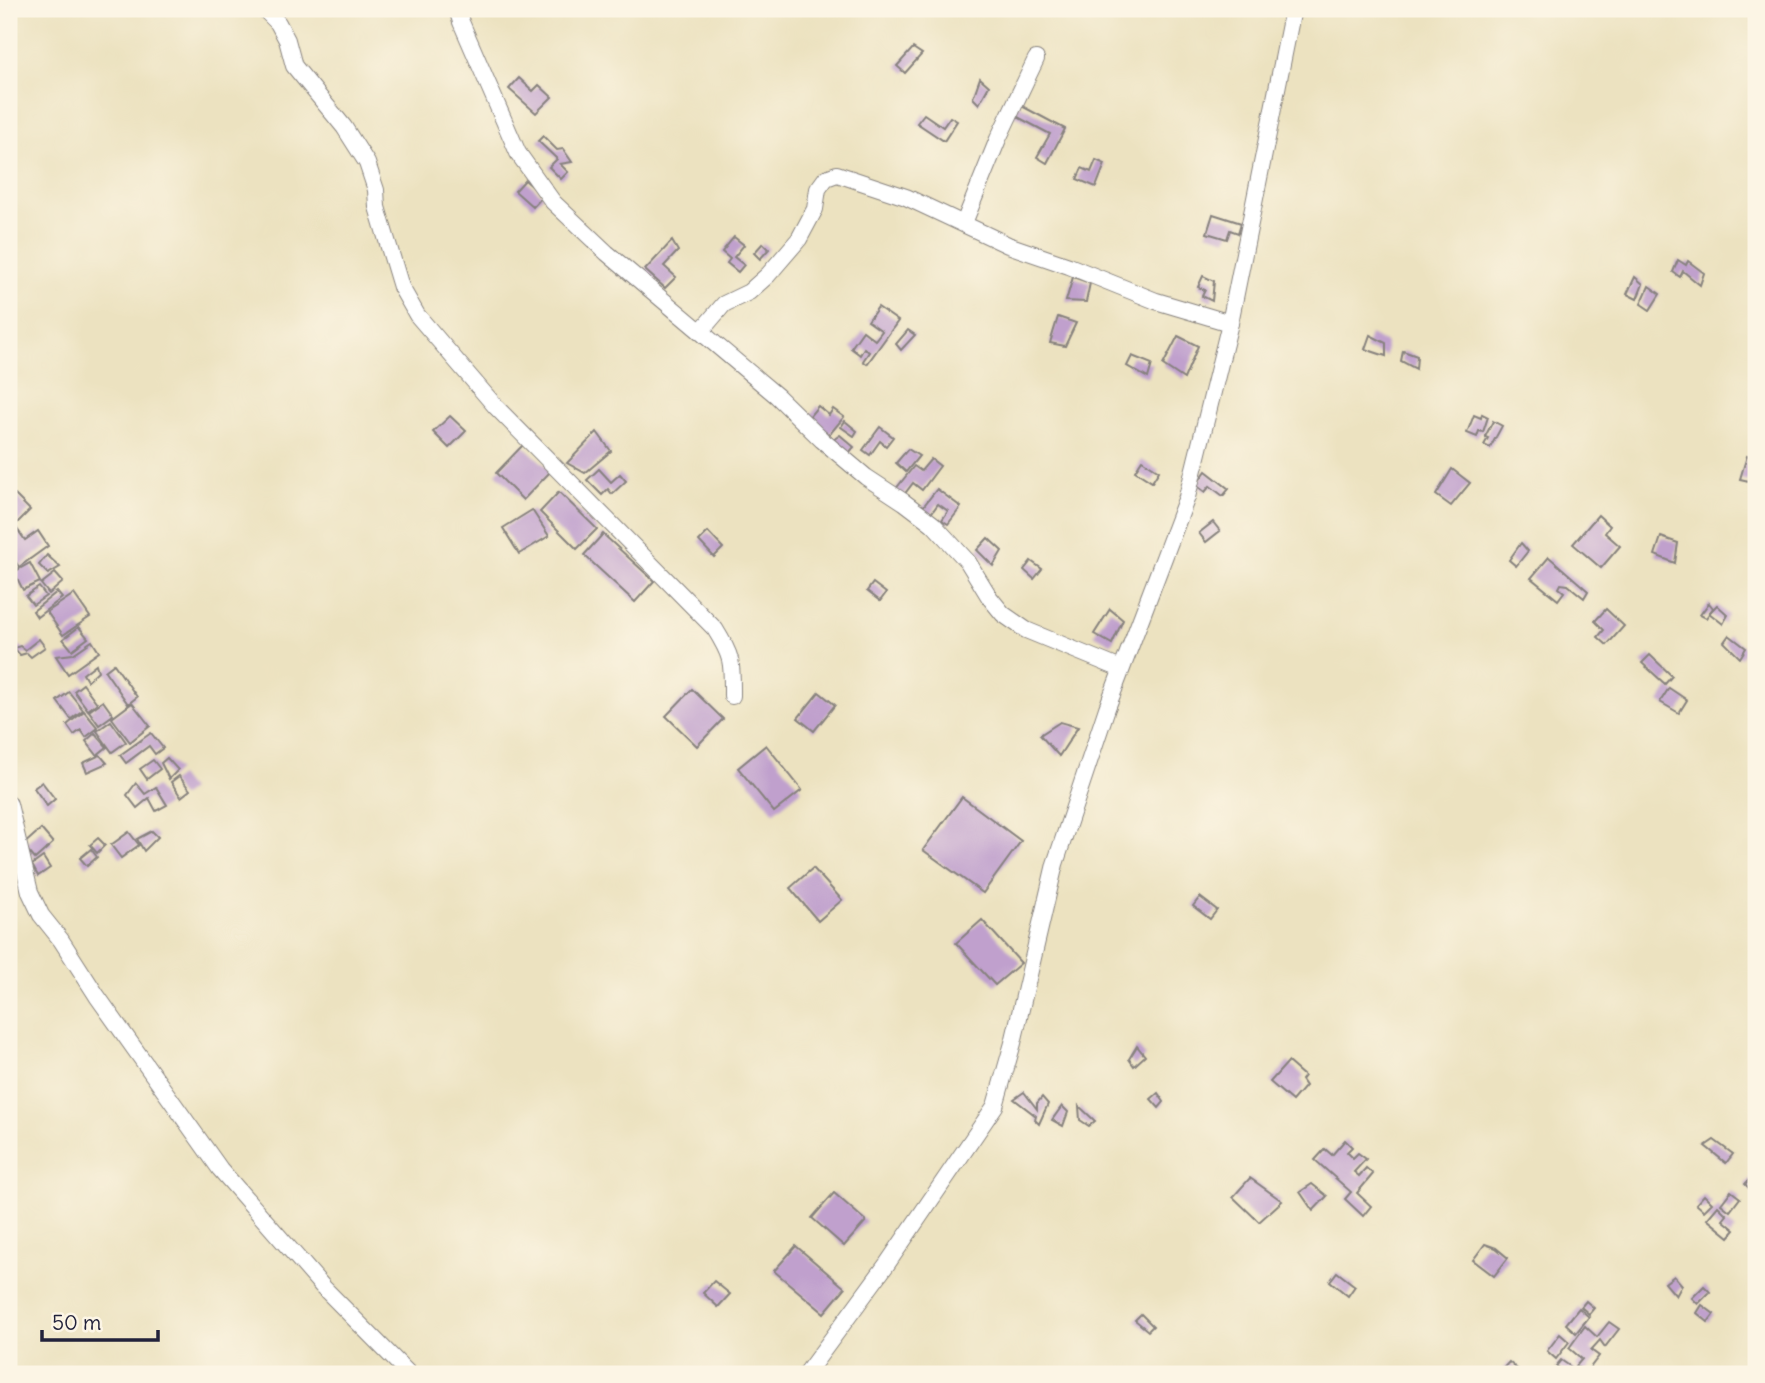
<svg xmlns="http://www.w3.org/2000/svg" width="1765" height="1383" viewBox="0 0 1765 1383" font-family="Delius,sans-serif">
  <style>
    .building { fill: #c0a0cd }
    .lines { fill: none; stroke-linecap: round; stroke-linejoin: round }
    .minor-casing { stroke: #87827e; stroke-width: 18 }
    .minor { stroke: #fff; stroke-width: 16 }
  </style>
  <rect width="100%" height="100%" fill="#fcf5e5"/>
  <filter id="ink" filterUnits="userSpaceOnUse"><feTurbulence type="fractalNoise" baseFrequency=".0143" numOctaves="2"/><feDisplacementMap in="SourceGraphic" scale="14" xChannelSelector="R" yChannelSelector="G"/><feConvolveMatrix kernelMatrix="1 2 1 2 8 2 1 2 1" color-interpolation-filters="sRGB"/></filter>
  <filter id="wash" filterUnits="userSpaceOnUse"><feTurbulence type="fractalNoise" baseFrequency=".00686" numOctaves="4" result="noise"/><feDisplacementMap in="SourceGraphic" scale="28" xChannelSelector="R" yChannelSelector="G"/><feGaussianBlur stdDeviation="1.57" result="paint"/><feColorMatrix in="noise" values="0 0 0 0 0 0 0 0 0 0 0 0 0 0 0 0 0 1.4 0 .05"/><feComposite in="paint" operator="in"/></filter>
  <g filter="url(#wash)">
    <rect width="100%" height="100%" fill="#ece2c0"/>
    <g id="blocks">
      <!-- building -->
      <g class="building">
        <polygon points="913,48 922,54 905,73 897,66"/>
        <polygon points="519,78 533,91 539,85 552,97 536,113 509,89"/>
        <polygon points="980,78 989,86 979,104 973,98"/>
        <polygon points="1018,104 1065,129 1047,163 1037,157 1050,134 1012,114"/>
        <polygon points="924,114 943,127 950,117 957,121 944,141 917,123"/>
        <polygon points="543,136 557,150 563,149 572,162 560,164 568,172 561,179 549,167 557,159 538,141"/>
        <polygon points="1096,160 1105,164 1096,187 1077,179 1082,168 1091,172"/>
        <polygon points="525,180 543,196 533,207 515,191"/>
        <polygon points="1213,214 1241,223 1238,233 1230,230 1227,239 1207,233"/>
        <polygon points="734,237 744,245 734,257 744,265 738,272 727,263 730,259 722,252"/>
        <polygon points="672,241 678,251 664,266 676,277 665,288 645,270"/>
        <polygon points="763,243 769,249 760,259 754,253"/>
        <polygon points="1678,260 1686,265 1688,261 1704,273 1700,285 1683,271 1680,277 1673,272"/>
        <polygon points="1203,276 1214,281 1212,301 1202,296 1205,290 1198,287"/>
        <polygon points="1073,277 1090,283 1086,302 1066,301"/>
        <polygon points="1635,277 1643,284 1637,299 1627,294"/>
        <polygon points="1649,286 1660,294 1650,310 1641,304"/>
        <polygon points="878,307 898,321 867,364 863,361 869,352 864,348 860,355 851,348 863,331 875,340 882,331 868,321"/>
        <polygon points="1058,317 1076,323 1065,346 1050,343"/>
        <polygon points="908,330 915,335 901,350 896,344"/>
        <polygon points="1370,335 1386,343 1386,356 1365,349"/>
        <polygon points="1178,336 1198,346 1184,379 1163,365"/>
        <polygon points="1403,351 1417,356 1416,369 1401,361"/>
        <polygon points="1132,356 1152,364 1148,378 1127,366"/>
        <polygon points="818,406 829,415 833,409 844,417 829,435 808,418"/>
        <polygon points="1482,414 1488,417 1483,432 1479,431 1477,437 1467,433 1474,415 1481,418"/>
        <polygon points="450,416 466,431 449,448 433,432"/>
        <polygon points="845,421 857,431 854,436 841,427"/>
        <polygon points="1493,421 1502,426 1490,448 1484,445 1488,438 1485,437"/>
        <polygon points="880,427 893,437 886,446 880,441 870,455 863,450"/>
        <polygon points="597,432 611,451 585,473 567,463"/>
        <polygon points="840,435 854,447 848,454 833,440"/>
        <polygon points="523,445 551,471 523,500 496,473"/>
        <polygon points="908,449 919,456 906,472 896,463"/>
        <polygon points="1747,456 1756,460 1756,464 1749,481 1740,479"/>
        <polygon points="931,459 940,466 922,490 913,483 903,496 895,490 914,466 921,471"/>
        <polygon points="1142,460 1159,471 1152,482 1135,471"/>
        <polygon points="599,469 611,482 620,474 626,481 612,494 608,489 602,495 587,480"/>
        <polygon points="1452,469 1470,483 1451,506 1436,495"/>
        <polygon points="1206,471 1229,489 1223,496 1210,486 1205,492 1196,485"/>
        <polygon points="9,489 30,510 9,531"/>
        <polygon points="937,489 961,507 948,524 942,520 948,511 938,504 930,515 922,508"/>
        <polygon points="559,492 597,529 577,549 540,512"/>
        <polygon points="532,510 549,536 519,554 503,528"/>
        <polygon points="1598,515 1610,526 1605,533 1620,546 1601,568 1573,544"/>
        <polygon points="1213,522 1220,531 1206,542 1199,533"/>
        <polygon points="17,529 25,540 38,531 48,546 19,567 9,552 9,535"/>
        <polygon points="708,532 723,548 714,557 699,541"/>
        <polygon points="603,534 654,581 635,602 584,555"/>
        <polygon points="1661,537 1678,543 1675,563 1655,555"/>
        <polygon points="988,538 1002,551 993,566 977,550"/>
        <polygon points="1521,543 1528,551 1516,566 1509,560"/>
        <polygon points="47,555 60,567 48,574 39,565"/>
        <polygon points="1549,557 1588,591 1584,598 1568,585 1561,584 1559,588 1564,592 1558,600 1531,578"/>
        <polygon points="1031,561 1042,569 1034,579 1024,570"/>
        <polygon points="30,563 40,582 23,590 14,572"/>
        <polygon points="55,573 63,582 49,594 41,584"/>
        <polygon points="873,583 886,593 880,601 867,591"/>
        <polygon points="39,587 46,596 33,605 26,596"/>
        <polygon points="57,592 62,598 37,617 33,611"/>
        <polygon points="74,594 90,617 63,635 47,612"/>
        <polygon points="1709,603 1713,608 1706,618 1700,615"/>
        <polygon points="1717,605 1728,615 1723,624 1709,613"/>
        <polygon points="1110,609 1123,620 1112,644 1094,634"/>
        <polygon points="1606,609 1624,626 1607,645 1598,637 1604,630 1595,621"/>
        <polygon points="79,627 88,638 72,650 63,639"/>
        <polygon points="1729,635 1746,648 1740,658 1724,642"/>
        <polygon points="39,639 45,647 31,657 27,653 20,655 14,648 20,646 25,650"/>
        <polygon points="92,641 99,652 68,674 56,656 73,654"/>
        <polygon points="1650,655 1672,676 1665,684 1642,663"/>
        <polygon points="96,664 98,671 87,681 83,674"/>
        <polygon points="114,664 137,697 128,704 105,671"/>
        <polygon points="83,684 97,703 88,710 74,691"/>
        <polygon points="1669,688 1687,700 1679,713 1660,702"/>
        <polygon points="692,689 723,719 697,746 666,716"/>
        <polygon points="69,692 83,710 71,719 57,701"/>
        <polygon points="819,692 835,705 814,731 798,718"/>
        <polygon points="103,701 113,715 99,725 89,711"/>
        <polygon points="132,703 150,726 130,742 112,718"/>
        <polygon points="84,711 98,728 86,737 81,730 74,735 67,725"/>
        <polygon points="111,721 126,742 112,752 97,731"/>
        <polygon points="1060,722 1078,727 1059,756 1040,735"/>
        <polygon points="95,733 107,747 97,755 86,741"/>
        <polygon points="151,733 163,748 155,754 149,746 126,763 120,755"/>
        <polygon points="766,745 802,790 774,812 738,768"/>
        <polygon points="100,755 107,763 87,772 83,763"/>
        <polygon points="167,758 178,770 169,779 161,763"/>
        <polygon points="153,760 160,769 147,779 140,769"/>
        <polygon points="179,776 190,790 181,797 171,782"/>
        <polygon points="42,782 55,799 47,806 34,788"/>
        <polygon points="136,783 145,794 156,787 167,805 156,811 149,798 137,808 127,795"/>
        <polygon points="962,797 1021,841 983,893 923,850"/>
        <polygon points="41,829 53,843 35,859 23,845"/>
        <polygon points="152,831 158,837 144,851 137,839"/>
        <polygon points="129,832 139,845 121,858 111,845"/>
        <polygon points="98,838 105,845 97,853 90,845"/>
        <polygon points="91,849 97,857 87,866 80,858"/>
        <polygon points="43,857 50,868 38,876 32,865"/>
        <polygon points="813,868 842,900 818,921 790,888"/>
        <polygon points="1200,897 1217,910 1210,919 1193,906"/>
        <polygon points="982,920 1021,963 995,985 956,943"/>
        <polygon points="1137,1046 1145,1056 1134,1066 1129,1059"/>
        <polygon points="1288,1062 1304,1076 1301,1080 1305,1086 1292,1101 1270,1082"/>
        <polygon points="1024,1092 1037,1109 1037,1103 1042,1097 1048,1104 1039,1124 1035,1120 1036,1116 1014,1099"/>
        <polygon points="1158,1093 1164,1102 1159,1108 1151,1099"/>
        <polygon points="1062,1106 1068,1112 1063,1126 1052,1120"/>
        <polygon points="1079,1106 1095,1121 1089,1126 1080,1120"/>
        <polygon points="1345,1140 1352,1147 1347,1152 1353,1158 1358,1153 1366,1159 1354,1172 1359,1176 1366,1168 1373,1174 1357,1193 1371,1206 1363,1216 1345,1199 1351,1192 1315,1160 1325,1149 1332,1155"/>
        <polygon points="1714,1140 1733,1154 1726,1163 1705,1146"/>
        <polygon points="1756,1173 1756,1195 1745,1184"/>
        <polygon points="1250,1178 1282,1201 1259,1222 1233,1197"/>
        <polygon points="1312,1184 1327,1196 1313,1211 1300,1192"/>
        <polygon points="1731,1191 1740,1198 1730,1211 1721,1204"/>
        <polygon points="834,1193 866,1221 844,1246 812,1218"/>
        <polygon points="1704,1195 1712,1203 1704,1211 1696,1204"/>
        <polygon points="1718,1206 1727,1215 1723,1220 1735,1230 1729,1237 1707,1219"/>
        <polygon points="1485,1244 1496,1248 1508,1258 1494,1276 1473,1260"/>
        <polygon points="796,1246 845,1288 824,1313 774,1271"/>
        <polygon points="1337,1272 1355,1286 1348,1296 1330,1281"/>
        <polygon points="1674,1276 1682,1285 1676,1296 1665,1283"/>
        <polygon points="714,1281 730,1294 718,1307 703,1293"/>
        <polygon points="1704,1286 1710,1292 1698,1304 1692,1298"/>
        <polygon points="1586,1301 1594,1308 1589,1314 1581,1307"/>
        <polygon points="1702,1305 1714,1314 1708,1322 1697,1313"/>
        <polygon points="1579,1308 1589,1317 1576,1333 1566,1324"/>
        <polygon points="1141,1314 1153,1326 1148,1331 1135,1320"/>
        <polygon points="1609,1322 1619,1329 1605,1347 1600,1340 1591,1350 1599,1356 1585,1374 1576,1366 1582,1359 1569,1348 1585,1326 1597,1337"/>
        <polygon points="1560,1334 1569,1342 1556,1359 1547,1351"/>
        <polygon points="1561,1360 1581,1374 1568,1374 1556,1366"/>
        <polygon points="1509,1362 1523,1374 1501,1374 1499,1373"/>
      </g>
    </g>
  </g>
  <g filter="url(#ink)">
    <use href="#blocks" fill-opacity="0" stroke="#87827e" stroke-width="2"/>
    <g class="lines">
      <!-- minor casing -->
      <g class="minor-casing">
        <g id="minor">
          <path d="M264 9 278 23 287 40 294 66 344 127 367 163 376 190 377 207 401 287 417 315 496 407 715 629C733 658 732 662 732 696"/>
          <polyline points="457,9 461,22 518,153 553,202 607,253 777,396 822,440 866,477 904,502 933,524 968,562 990,598 1003,614 1026,630 1121,669"/>
          <polyline points="964,223 998,139 1036,59"/>
          <polyline points="701,331 724,304 749,292 768,275 799,239 815,209 818,189 826,178 837,174 906,197 1008,245 1069,266 1156,301 1230,323"/>
          <polyline points="9,804 30,892 41,915 61,940 97,996 220,1169 323,1287 409,1374"/>
          <polyline points="806,1374 887,1264 995,1106 1013,1043 1055,864 1107,708 1187,497 1230,323 1293,9"/>
        </g>
      </g>
      <!-- minor -->
      <use href="#minor" class="minor"/>
    </g>
  </g>
  <!-- margin -->
  <rect width="1765" height="1383" fill="none" stroke="#fcf5e5" stroke-width="35"/>
  <!-- scale -->
  <path d="M42 1330v10h116v-10" fill="none" stroke="#22223b" stroke-width="3.5"/>
  <text x="52" y="1330" font-size="21" fill="#22223b" stroke="#fcf5e5" stroke-width="5" paint-order="stroke">50 m</text>
</svg>
